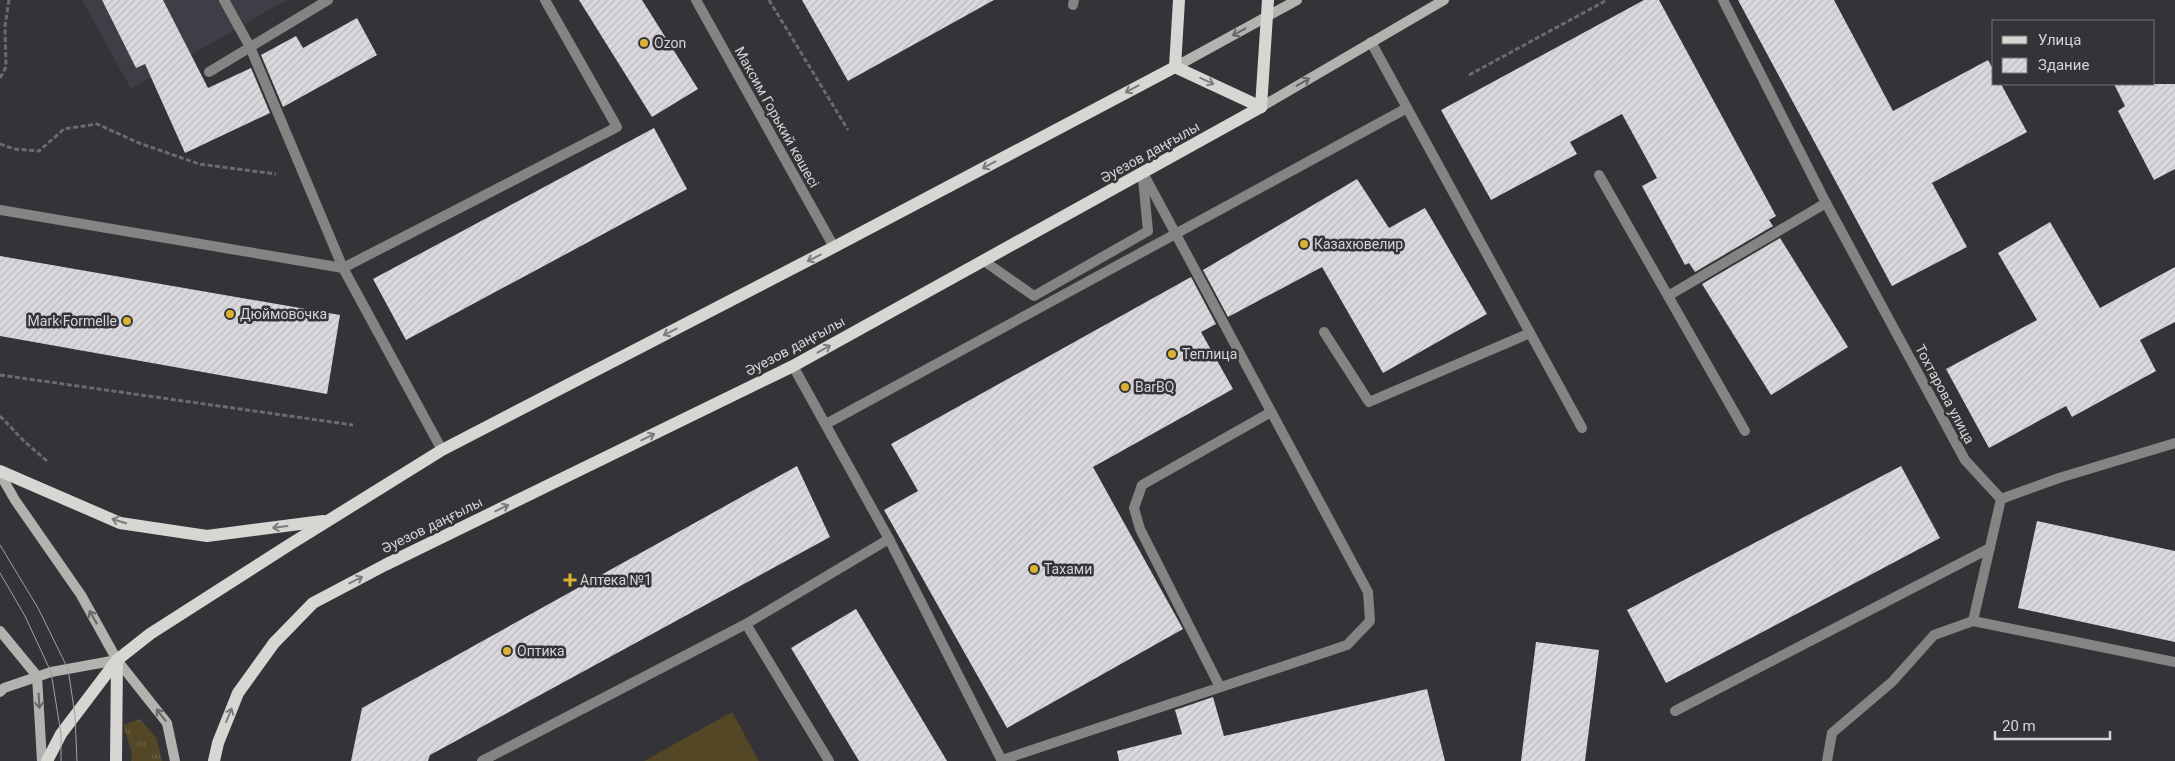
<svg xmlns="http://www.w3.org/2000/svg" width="2175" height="761" viewBox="0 0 2175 761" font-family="Roboto,sans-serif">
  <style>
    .built { fill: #403d46 }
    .grass { fill: url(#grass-tufts) }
    .garden { fill: #534725 }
    .building { fill: url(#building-hatch) }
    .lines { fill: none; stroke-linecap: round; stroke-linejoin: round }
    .path { stroke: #6b6b6e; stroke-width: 3; stroke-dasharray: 5 2.5; stroke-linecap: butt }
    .service { stroke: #858483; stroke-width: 10 }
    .minor { stroke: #858483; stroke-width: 10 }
    .secondary { stroke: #b3b2af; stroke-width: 10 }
    .primary { stroke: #d7d6d2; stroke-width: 12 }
    .tram { stroke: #a1a0a3; stroke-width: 1 }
    .oneway { stroke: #676667 }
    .oneway2 { stroke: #7d7c7d }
    .poi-dot { fill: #dbb233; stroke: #343337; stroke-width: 2 }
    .labels { text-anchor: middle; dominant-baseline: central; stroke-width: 5; stroke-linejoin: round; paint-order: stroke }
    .poi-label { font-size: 14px; fill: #d5d5d7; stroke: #343337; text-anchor: start }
    .street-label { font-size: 14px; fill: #d5d5d7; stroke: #343337 }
  </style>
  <defs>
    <pattern id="grass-tufts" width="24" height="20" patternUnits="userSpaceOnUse" patternTransform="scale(1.25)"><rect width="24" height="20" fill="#534725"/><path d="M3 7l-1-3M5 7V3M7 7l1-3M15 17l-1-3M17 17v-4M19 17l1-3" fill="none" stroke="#6b6144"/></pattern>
    <pattern id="building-hatch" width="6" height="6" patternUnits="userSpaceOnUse" patternTransform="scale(1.25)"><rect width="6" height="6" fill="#dad8dd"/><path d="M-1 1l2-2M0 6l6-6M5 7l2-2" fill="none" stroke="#bbbabe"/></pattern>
  </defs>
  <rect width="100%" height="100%" fill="#343337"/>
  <!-- built -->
  <polygon class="built" points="82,0 287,0 131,89"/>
  <!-- grass -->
  <polygon class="grass" points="140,719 157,739 162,761 131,761 132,753 123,725"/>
  <!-- garden -->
  <polygon class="garden" points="732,712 759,761 644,761"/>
  <!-- building -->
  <g class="building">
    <polygon points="102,0 163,0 208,88 251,68 270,113 185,153 145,64 136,68"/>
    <polygon points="579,0 642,0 698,89 652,117"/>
    <polygon points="802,0 994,0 848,81"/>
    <polygon points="1644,0 1659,0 1776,216 1769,220 1773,226 1695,272 1689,263 1685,265 1642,186 1657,178 1622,114 1570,142 1577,154 1491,200 1441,110"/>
    <polygon points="1738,0 1834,0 1893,111 1988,60 1994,71 1994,84 2001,84 2027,132 1932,183 1967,247 1892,286"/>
    <polygon points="357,18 377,55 283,107 261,55 296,36 303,48"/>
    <polygon points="2114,84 2175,84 2175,169 2154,180 2118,111 2125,106"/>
    <polygon points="654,128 687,189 406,340 373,279"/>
    <polygon points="1357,179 1389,228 1425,208 1487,314 1383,373 1322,267 1228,317 1203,270"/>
    <polygon points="2050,222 2100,308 2175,267 2175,322 2140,340 2156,371 2072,417 2066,406 1989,448 1946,369 2037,320 1998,253"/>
    <polygon points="1780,238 1848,347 1771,395 1702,284"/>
    <polygon points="0,256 340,315 327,394 0,336"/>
    <polygon points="1191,277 1216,324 1201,332 1233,389 1093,467 1183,629 1007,728 884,510 918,491 891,444"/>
    <polygon points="797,466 830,537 430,755 428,761 351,761 362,708"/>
    <polygon points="1901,466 1940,538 1666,683 1627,610"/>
    <polygon points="2037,521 2175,551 2175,642 2018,608"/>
    <polygon points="856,609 947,761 859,761 791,648"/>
    <polygon points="1536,642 1599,650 1585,761 1521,761"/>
    <polygon points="1427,689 1445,761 1119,761 1117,751 1182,734 1175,710 1213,697 1224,736"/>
  </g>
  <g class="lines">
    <!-- path -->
    <g class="path">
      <polyline points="769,0 848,130"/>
      <polyline points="1469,75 1607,0"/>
      <polyline points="0,78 6,67 5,26 9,0"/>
      <polyline points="0,144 14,149 39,151 64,129 97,124 139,143 199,164 276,174"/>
      <polyline points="0,375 353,425"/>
      <polyline points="0,416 25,442 47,461"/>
    </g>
    <!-- service -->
    <g class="service">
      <polyline points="224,0 250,47 343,268 442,450"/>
      <polyline points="1073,5 1074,0"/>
      <polyline points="1371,42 1582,428"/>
      <polyline points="209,72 328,0"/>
      <polyline points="1599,175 1668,296 1826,203"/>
      <polyline points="0,210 343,268 617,127 545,0"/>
      <polyline points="984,261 1034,296 1148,231 1143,179"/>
      <polyline points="1668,296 1745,431"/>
      <polyline points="1324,332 1369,402 1530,333"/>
      <polyline points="793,366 889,539 1002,761"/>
      <polyline points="826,424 1407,108"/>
      <polyline points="2001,499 2059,478 2175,443"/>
      <polyline points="746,624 889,539"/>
      <polyline points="1220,687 1140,529 1134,508 1142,485 1271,412"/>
      <polyline points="1675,711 1990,548"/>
      <polyline points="1002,760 1347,645 1370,621 1368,592 1143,173"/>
      <polyline points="482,761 746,624 829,761"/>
      <polyline points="1827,761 1832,733 1892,682 1934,635 1973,621"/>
    </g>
    <!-- minor -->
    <g class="minor">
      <polyline points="696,0 834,247"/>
      <polyline points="1723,0 1826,203 1965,460 2001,499 1973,621 2175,662"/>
    </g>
    <!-- secondary -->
    <g class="secondary">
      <polyline points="1175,67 1297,0"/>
      <polyline points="1261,107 1444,0"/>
      <polyline points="0,474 15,500 81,595 117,660 167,723 175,761"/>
      <polyline points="0,631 37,676 42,761"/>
      <polyline points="0,692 4,688 51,672 117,660"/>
    </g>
    <!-- primary -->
    <g class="primary">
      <polyline points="1179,0 1175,67 1261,107"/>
      <polyline points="1261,107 1268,0"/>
      <polyline points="0,471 120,523 207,536 323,521"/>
      <polyline points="47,761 61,734 117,660 150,634 289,545 442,450 834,247 1175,67"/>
      <polyline points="116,761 117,660"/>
      <polyline points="214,761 218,743 238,693 274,643 313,603 385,565 793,366 1261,107"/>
    </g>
    <!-- tram -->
    <g class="tram">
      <polyline points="0,545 38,608 68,669 75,715 77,761"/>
      <polyline points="0,573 25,616 51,672 61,734 61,761"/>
    </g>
  </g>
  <!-- one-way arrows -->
  <defs><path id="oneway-shaft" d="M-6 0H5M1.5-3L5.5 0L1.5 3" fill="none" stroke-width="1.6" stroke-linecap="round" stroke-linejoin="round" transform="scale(1.25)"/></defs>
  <g class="oneway">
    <use href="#oneway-shaft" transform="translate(1239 32) rotate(151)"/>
    <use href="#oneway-shaft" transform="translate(1303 82) rotate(-31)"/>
    <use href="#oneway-shaft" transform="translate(93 617) rotate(-120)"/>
    <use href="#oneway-shaft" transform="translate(39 701) rotate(87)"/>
    <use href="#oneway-shaft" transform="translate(161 715) rotate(-128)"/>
  </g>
  <g class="oneway2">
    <use href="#oneway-shaft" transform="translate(1207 81) rotate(25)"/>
    <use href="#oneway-shaft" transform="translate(1132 89) rotate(152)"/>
    <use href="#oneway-shaft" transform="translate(989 165) rotate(152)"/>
    <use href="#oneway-shaft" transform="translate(814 258) rotate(153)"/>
    <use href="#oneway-shaft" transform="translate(670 332) rotate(153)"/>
    <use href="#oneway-shaft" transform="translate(824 349) rotate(-29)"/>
    <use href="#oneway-shaft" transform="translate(648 437) rotate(-26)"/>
    <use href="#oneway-shaft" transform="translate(502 508) rotate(-26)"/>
    <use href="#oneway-shaft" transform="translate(119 521) rotate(-163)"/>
    <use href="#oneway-shaft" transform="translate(280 527) rotate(173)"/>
    <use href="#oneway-shaft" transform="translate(356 580) rotate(-27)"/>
    <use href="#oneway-shaft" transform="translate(229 715) rotate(-68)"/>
  </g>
  <!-- markers -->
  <g class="poi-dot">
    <circle cx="644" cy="43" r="5"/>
    <circle cx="1304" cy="244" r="5"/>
    <circle cx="230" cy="314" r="5"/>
    <circle cx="127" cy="321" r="5"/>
    <circle cx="1172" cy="354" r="5"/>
    <circle cx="1125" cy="387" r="5"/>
    <circle cx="1034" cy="569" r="5"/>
    <path d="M567.5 572.5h5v5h5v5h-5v5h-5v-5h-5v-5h5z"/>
    <circle cx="507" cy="651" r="5"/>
  </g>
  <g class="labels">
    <!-- poi labels -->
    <g class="poi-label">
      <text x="654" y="43">Ozon</text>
      <text x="1314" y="244">Казахювелир</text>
      <text x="240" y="314">Дюймовочка</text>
      <text x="117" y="321" text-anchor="end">Mark Formelle</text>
      <text x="1182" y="354">Теплица</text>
      <text x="1135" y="387">BarBQ</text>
      <text x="1044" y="569">Тахами</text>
      <text x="580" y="580">Аптека №1</text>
      <text x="517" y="651">Оптика</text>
    </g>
    <!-- street labels -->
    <g class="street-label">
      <text transform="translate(777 117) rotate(61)">Максим Горький көшесі</text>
      <text transform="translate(1150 152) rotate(-29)">Әуезов даңғылы</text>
      <text transform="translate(795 346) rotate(-28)">Әуезов даңғылы</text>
      <text transform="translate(1945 394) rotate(62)">Тохтарова улица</text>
      <text transform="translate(432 525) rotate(-26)">Әуезов даңғылы</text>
    </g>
  </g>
  <!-- legend -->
  <rect x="1992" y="20" width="162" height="65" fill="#343337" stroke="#747477"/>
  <rect x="2002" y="36" width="25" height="8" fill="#d7d6d2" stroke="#747477"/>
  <text x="2038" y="45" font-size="15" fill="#d5d5d7">Улица</text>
  <rect x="2002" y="58" width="25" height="15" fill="url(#building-hatch)" stroke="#747477"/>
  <text x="2038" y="70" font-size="15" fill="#d5d5d7">Здание</text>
  <!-- scale -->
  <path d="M1995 731v8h115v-8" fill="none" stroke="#d5d5d7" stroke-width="2.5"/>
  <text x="2002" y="731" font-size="15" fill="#d5d5d7" stroke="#343337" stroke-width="4" paint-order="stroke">20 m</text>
</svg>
